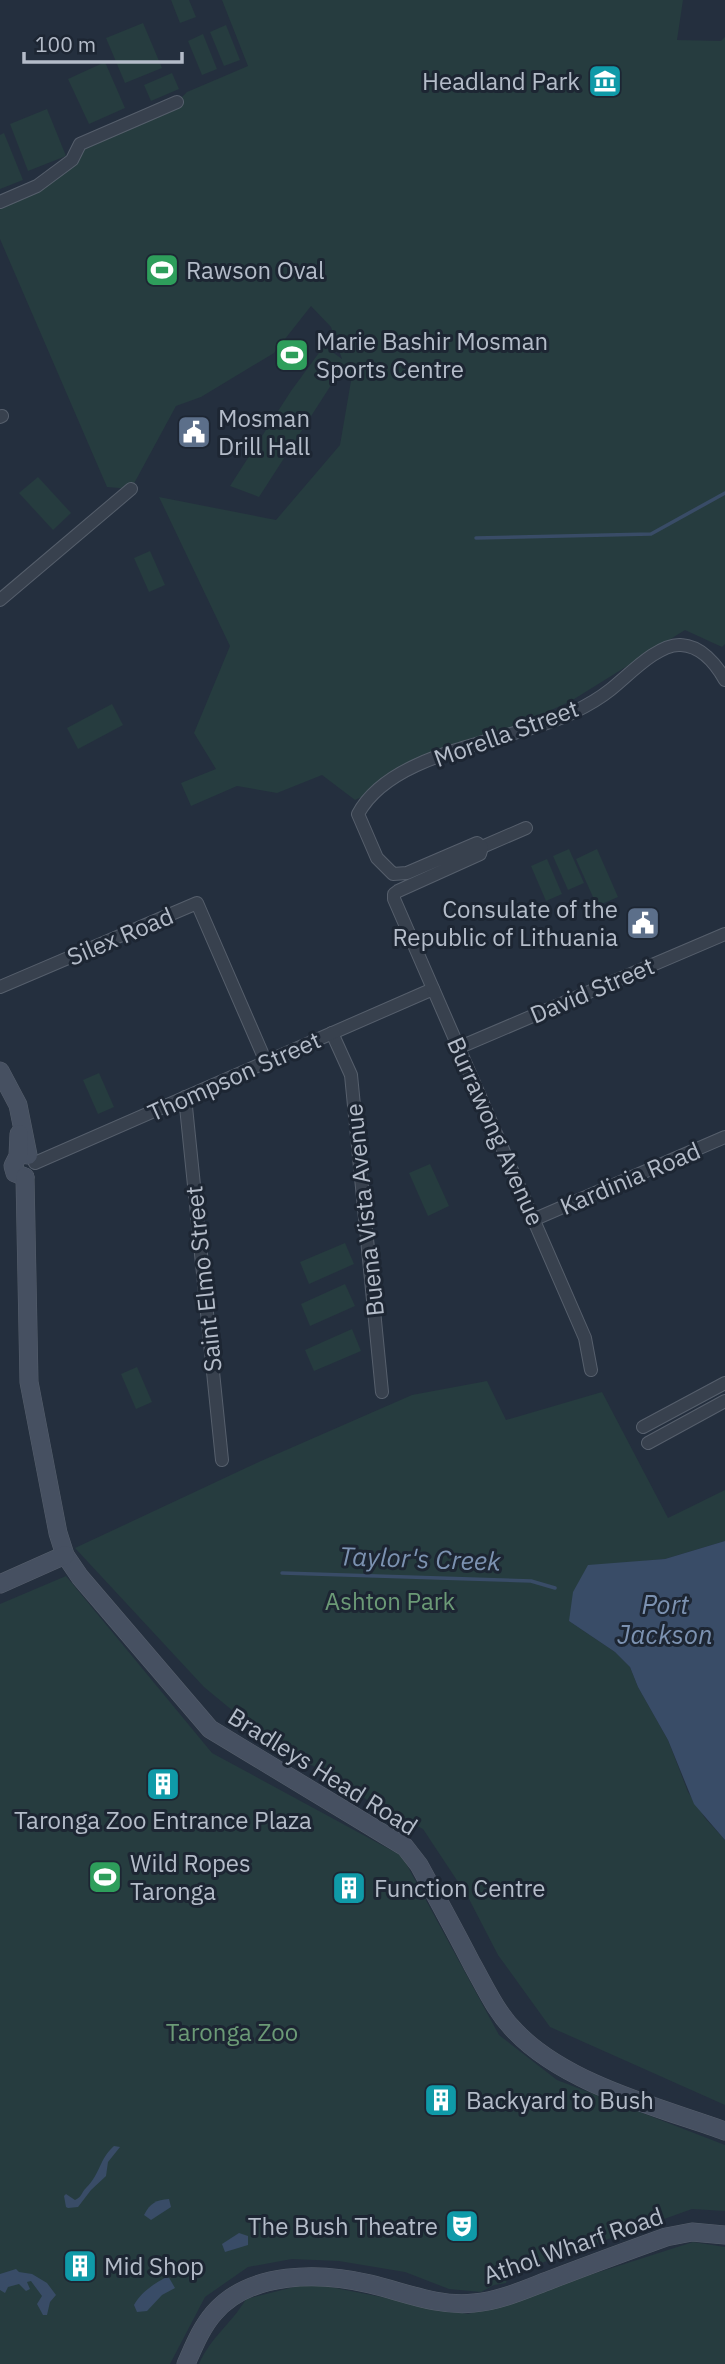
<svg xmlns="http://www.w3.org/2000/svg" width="725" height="2364" viewBox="0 0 725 2364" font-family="'IBM Plex Sans',sans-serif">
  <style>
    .green { fill: #263c3f }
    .water { fill: #394c67 }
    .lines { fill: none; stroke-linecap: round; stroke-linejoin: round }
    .stream { stroke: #394c67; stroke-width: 3.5 }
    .street-casing { stroke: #565f6c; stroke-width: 14 }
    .secondary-casing { stroke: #565f6c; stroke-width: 19 }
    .street { stroke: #38414e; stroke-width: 12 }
    .secondary { stroke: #465061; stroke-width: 18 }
    .labels { text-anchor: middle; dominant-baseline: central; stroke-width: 6; stroke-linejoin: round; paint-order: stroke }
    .poi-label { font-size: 24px; fill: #b4bcc9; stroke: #1d2633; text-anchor: start }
    .street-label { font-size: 24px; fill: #b4bcc9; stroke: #1d2633 }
    .park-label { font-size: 24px; fill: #6b9a76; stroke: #1d2633 }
    .water-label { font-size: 26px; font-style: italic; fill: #7c92b1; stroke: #1d2633 }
  </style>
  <rect width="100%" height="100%" fill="#242f3e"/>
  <!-- green -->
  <g class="green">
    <polygon points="171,0 189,0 196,17 180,23"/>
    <polygon points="222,0 683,0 677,40 721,41 725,37 725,644 722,647 685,630 571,701 355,800 322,775 277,793 237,786 191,806 181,783 216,769 194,733 230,646 159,497 276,520 340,445 351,381 344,365 259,497 230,486 291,391 324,346 342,359 331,327 311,306 274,353 201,397 176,406 131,489 107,487 0,239 0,202 38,186 80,144 177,102 187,92 248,66"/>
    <polygon points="143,23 162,68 125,83 106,38"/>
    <polygon points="226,25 240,60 224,66 210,32"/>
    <polygon points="203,34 217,69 202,75 188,41"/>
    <polygon points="105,62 125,108 89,124 68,79"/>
    <polygon points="172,73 179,89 151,101 144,85"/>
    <polygon points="47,109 66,156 28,171 10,124"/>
    <polygon points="4,133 23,180 0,189 0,135"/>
    <polygon points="38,477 71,513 53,530 19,493"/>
    <polygon points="150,551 165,585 149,592 134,558"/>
    <polygon points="112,704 123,725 78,749 67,728"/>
    <polygon points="569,849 584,883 568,890 553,856"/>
    <polygon points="597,849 618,897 597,906 576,859"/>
    <polygon points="547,859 562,894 546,901 531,866"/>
    <polygon points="99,1073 114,1107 98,1114 83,1080"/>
    <polygon points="430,1164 449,1206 428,1216 409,1173"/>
    <polygon points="345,1243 354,1264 309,1284 300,1262"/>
    <polygon points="345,1284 355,1306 310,1326 301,1304"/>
    <polygon points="352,1329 361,1351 314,1371 305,1350"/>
    <polygon points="137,1367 152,1402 136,1409 121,1374"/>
    <polygon points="487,1381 506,1420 602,1392 668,1518 725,1490 725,1541 665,1559 612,1564 569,1621 615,1652 630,1667 638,1687 668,1740 688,1792 705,1818 725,1840 725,2105 550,2027 498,1955 468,1897 423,1829 367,1800 345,1783 274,1745 204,1687 75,1548 261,1461 412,1395"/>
    <polygon points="66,1576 212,1753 402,1856 499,2035 557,2080 725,2145 725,2211 692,2209 508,2275 506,2283 494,2285 481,2292 449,2289 405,2272 339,2261 292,2259 248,2267 205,2297 170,2364 0,2364 0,1604"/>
    <path d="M693 2242 725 2247V2364H199C210 2338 232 2323 246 2299L310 2283 468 2314Z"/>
  </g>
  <!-- water -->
  <g class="water">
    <polygon points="725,1541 725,1840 694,1804 668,1740 638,1687 630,1667 615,1652 569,1621 573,1592 588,1565 665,1559"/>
    <path d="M114 2146 120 2147 108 2162 106 2176 91 2190 78 2207 68 2208 66 2207 64 2196 66 2194 75 2200C82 2197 81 2193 86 2188 101 2173 99 2159 114 2146Z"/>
    <path d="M169 2199 171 2207 151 2220 144 2215C150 2203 156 2200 169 2199Z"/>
    <polygon points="239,2233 248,2236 248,2245 225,2252 222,2244"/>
    <polygon points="16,2269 19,2272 32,2274 47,2283 56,2295 50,2302 47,2315 43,2315 37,2304 42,2296 31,2281 27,2282 30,2289 26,2291 19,2284 8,2287 5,2293 0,2290 0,2274"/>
    <path d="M168 2276 175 2288 162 2295 147 2311 137 2312 134 2305C142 2291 154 2284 168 2276Z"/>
  </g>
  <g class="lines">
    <!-- stream -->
    <g class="stream">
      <polyline points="476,538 651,534 725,493"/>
      <polyline points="282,1573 531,1581 555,1588"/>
    </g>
    <!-- street casing -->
    <g class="street-casing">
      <g id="street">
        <polyline points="0,202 37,186 72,160 80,144 177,102"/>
        <polyline points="0,417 2,416"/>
        <polyline points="0,600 131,489"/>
        <polyline points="482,847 526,828"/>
        <polyline points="0,987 197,903 266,1062"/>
        <polyline points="332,1033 351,1075 382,1392"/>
        <polyline points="460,1047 725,934"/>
        <polyline points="185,1097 222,1460"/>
        <polyline points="35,1163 433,989"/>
        <polyline points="535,1219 725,1137"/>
        <path d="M591 1370 585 1338 394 899V894L398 891 480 854 482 847 477 843 407 873 393 874 377 858 358 814C393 749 511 743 574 712 586 706 600 698 610 690 628 676 658 643 681 645 701 646 716 664 725 680"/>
        <polyline points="643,1427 725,1383"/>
        <polyline points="648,1443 725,1401"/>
      </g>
    </g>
    <!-- secondary casing -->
    <g class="secondary-casing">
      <g id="secondary">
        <polyline points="0,1071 18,1105 28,1155"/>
        <polyline points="19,1134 18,1156 13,1166 15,1173 25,1177"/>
        <path d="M25 1177 29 1382 58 1533 65 1555 80 1577 210 1729 405 1847 419 1865C437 1898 455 1931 472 1964 485 1987 496 2012 515 2031 565 2084 658 2107 725 2131"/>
        <polyline points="0,1584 65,1555"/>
        <path d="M186 2364C194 2346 201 2328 214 2313 250 2271 320 2272 370 2284 404 2292 438 2307 474 2303 500 2301 526 2289 550 2280 589 2265 627 2251 666 2237L692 2232 725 2235"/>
      </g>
    </g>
    <!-- street -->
    <use href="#street" class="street"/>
    <!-- secondary -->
    <use href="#secondary" class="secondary"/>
  </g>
  <!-- icons -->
  <defs>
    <g id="museum-square" transform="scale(1.75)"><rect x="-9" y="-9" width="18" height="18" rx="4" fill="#0f9aa8" stroke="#1d2633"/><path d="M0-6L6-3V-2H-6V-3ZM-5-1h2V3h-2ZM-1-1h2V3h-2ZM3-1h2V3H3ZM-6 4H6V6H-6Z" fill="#fff"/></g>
    <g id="stadium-square" transform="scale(1.75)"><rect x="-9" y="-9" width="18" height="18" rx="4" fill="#2e9e5b" stroke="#1d2633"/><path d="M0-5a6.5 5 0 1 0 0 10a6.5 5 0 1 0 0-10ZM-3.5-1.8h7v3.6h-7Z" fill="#fff"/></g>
    <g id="civic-square" transform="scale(1.75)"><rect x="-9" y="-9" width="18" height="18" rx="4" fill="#5c6f8a" stroke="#1d2633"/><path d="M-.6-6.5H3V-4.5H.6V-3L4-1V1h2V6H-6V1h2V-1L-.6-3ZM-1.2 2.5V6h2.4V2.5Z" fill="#fff"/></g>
    <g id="building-square" transform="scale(1.75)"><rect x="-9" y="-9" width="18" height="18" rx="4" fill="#0f9aa8" stroke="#1d2633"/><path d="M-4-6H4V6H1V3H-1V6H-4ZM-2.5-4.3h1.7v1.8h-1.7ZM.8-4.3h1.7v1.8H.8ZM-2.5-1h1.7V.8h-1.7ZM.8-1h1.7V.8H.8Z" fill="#fff"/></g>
    <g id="theatre-square" transform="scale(1.75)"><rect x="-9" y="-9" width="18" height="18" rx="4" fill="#0f9aa8" stroke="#1d2633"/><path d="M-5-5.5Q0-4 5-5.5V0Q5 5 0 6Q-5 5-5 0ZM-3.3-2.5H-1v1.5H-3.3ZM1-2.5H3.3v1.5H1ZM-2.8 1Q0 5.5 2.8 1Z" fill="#fff"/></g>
  </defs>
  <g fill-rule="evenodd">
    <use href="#museum-square" x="605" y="81"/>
    <use href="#stadium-square" x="162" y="270"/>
    <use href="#stadium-square" x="292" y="355"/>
    <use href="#civic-square" x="194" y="432"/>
    <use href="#civic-square" x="643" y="923"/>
    <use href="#building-square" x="163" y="1784"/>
    <use href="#stadium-square" x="105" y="1877"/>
    <use href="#building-square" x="349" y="1888"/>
    <use href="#building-square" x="441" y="2100"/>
    <use href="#theatre-square" x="462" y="2226"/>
    <use href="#building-square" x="80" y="2266"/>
  </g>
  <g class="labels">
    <!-- poi labels -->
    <g class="poi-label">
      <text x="580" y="81" text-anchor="end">Headland Park</text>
      <text x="186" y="270">Rawson Oval</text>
      <text x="316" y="341">Marie Bashir Mosman<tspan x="316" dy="28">Sports Centre</tspan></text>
      <text x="218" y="418">Mosman<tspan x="218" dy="28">Drill Hall</tspan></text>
      <text x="618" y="909" text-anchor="end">Consulate of the<tspan x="618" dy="28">Republic of Lithuania</tspan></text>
      <text x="163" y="1820" text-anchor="middle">Taronga Zoo Entrance Plaza</text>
      <text x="130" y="1863">Wild Ropes<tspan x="130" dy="28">Taronga</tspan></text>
      <text x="374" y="1888">Function Centre</text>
      <text x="466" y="2100">Backyard to Bush</text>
      <text x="438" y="2226" text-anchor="end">The Bush Theatre</text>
      <text x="104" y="2266">Mid Shop</text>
    </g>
    <!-- street labels -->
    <g class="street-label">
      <text transform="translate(506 733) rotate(-20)">Morella Street</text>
      <text transform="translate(120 936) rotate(-23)">Silex Road</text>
      <text transform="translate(592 990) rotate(-23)">David Street</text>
      <text transform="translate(234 1076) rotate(-24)">Thompson Street</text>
      <text transform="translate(496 1131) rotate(66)">Burrawong Avenue</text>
      <text transform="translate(630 1178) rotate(-23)">Kardinia Road</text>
      <text transform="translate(364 1210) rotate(-96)">Buena Vista Avenue</text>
      <text transform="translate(203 1279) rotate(-96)">Saint Elmo Street</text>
      <text transform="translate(323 1771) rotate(32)">Bradleys Head Road</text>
      <text transform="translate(573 2245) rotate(-19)">Athol Wharf Road</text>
    </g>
    <!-- park labels -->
    <g class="park-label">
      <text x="390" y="1601">Ashton Park</text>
      <text x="232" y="2032">Taronga Zoo</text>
    </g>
    <!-- water labels -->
    <g class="water-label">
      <text transform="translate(420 1558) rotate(2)">Taylor's Creek</text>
      <text x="665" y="1604">Port<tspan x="665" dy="30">Jackson</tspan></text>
    </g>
  </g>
  <!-- scale -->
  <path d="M24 52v10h158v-10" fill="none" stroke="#b4bcc9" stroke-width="3.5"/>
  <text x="35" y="52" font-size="21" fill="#b4bcc9" stroke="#1d2633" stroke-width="5" paint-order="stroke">100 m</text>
</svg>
